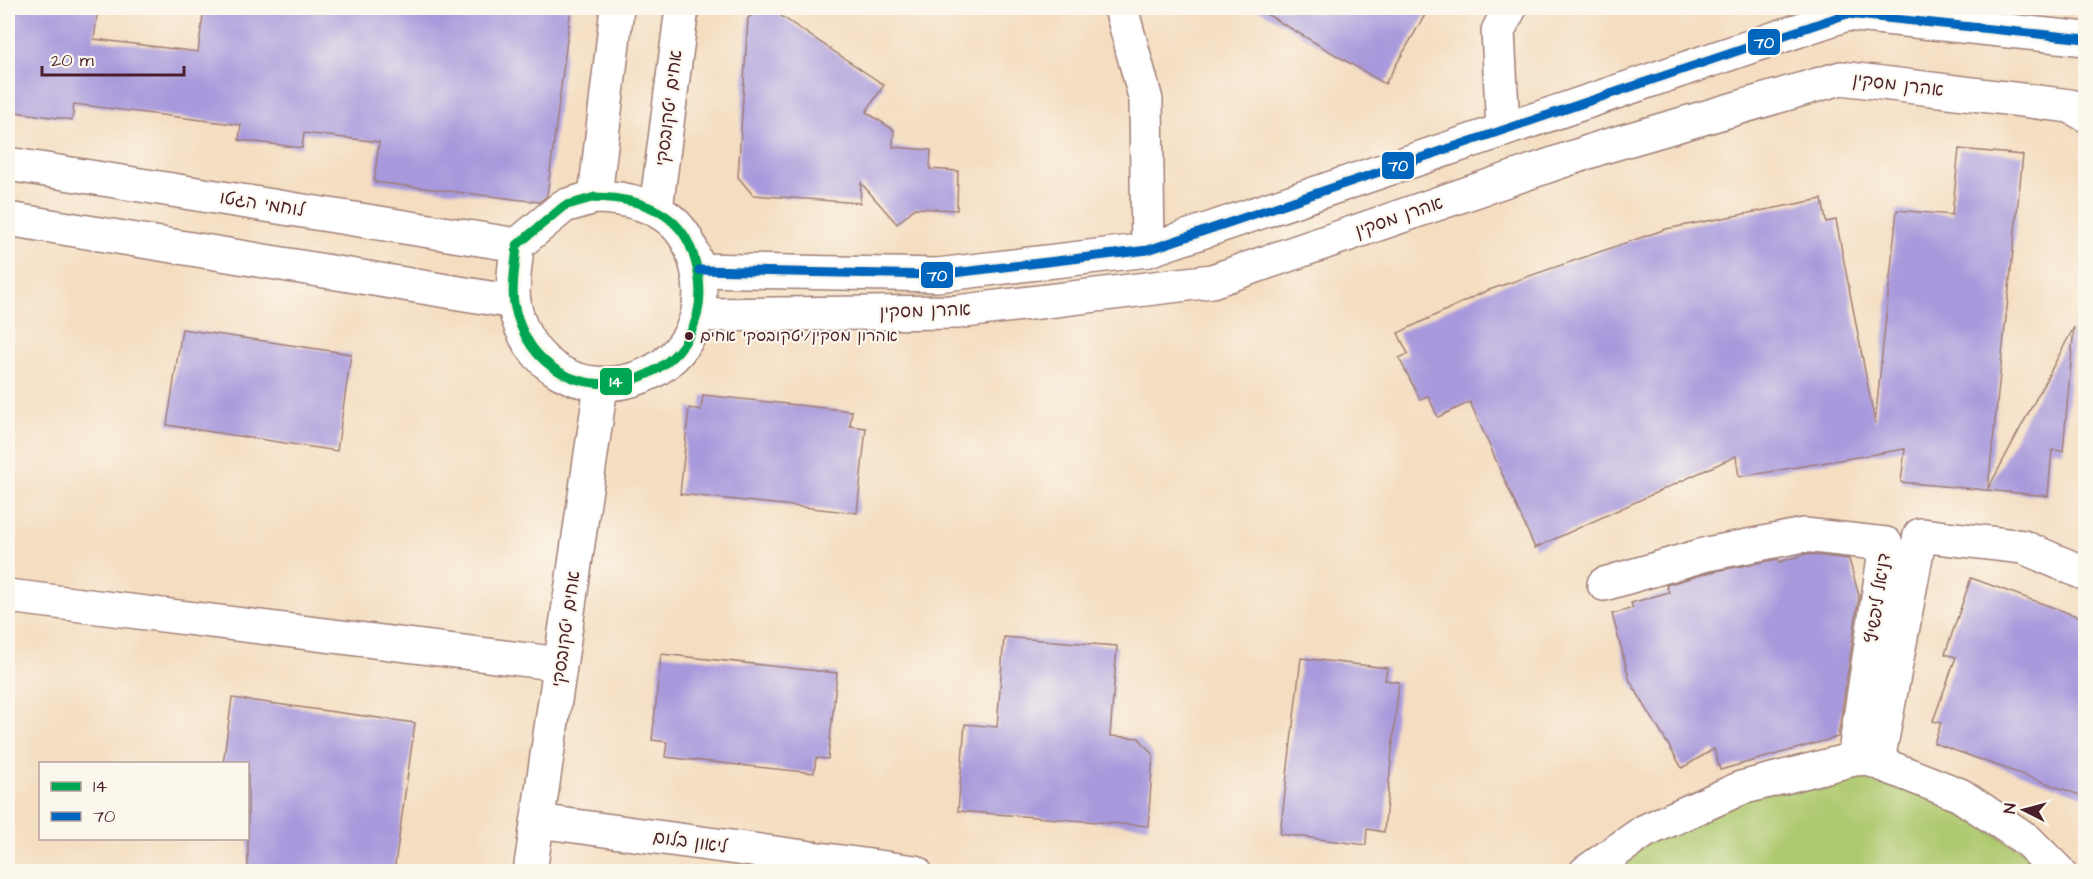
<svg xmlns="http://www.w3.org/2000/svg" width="2093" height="879" viewBox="0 0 2093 879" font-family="'Architects Daughter','Playpen Sans Hebrew',sans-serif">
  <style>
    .green { fill: #afc96f; stroke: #7c744d; stroke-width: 1.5 }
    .building { fill: #a899dc }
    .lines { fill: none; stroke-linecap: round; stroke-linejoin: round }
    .minor-casing { stroke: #9f7e76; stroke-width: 36 }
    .minor { stroke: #fff; stroke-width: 33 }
    .bus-1-casing { stroke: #fbf7ec; stroke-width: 14 }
    .bus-2-casing { stroke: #fbf7ec; stroke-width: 14 }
    .bus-1 { stroke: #00a651; stroke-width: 9 }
    .bus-2 { stroke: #0065bd; stroke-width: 9 }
    .bus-dot { fill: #4a1f2b; stroke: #fbf7ec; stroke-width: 2 }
    .labels { text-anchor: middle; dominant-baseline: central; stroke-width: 4.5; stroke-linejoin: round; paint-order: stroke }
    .bus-label { font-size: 16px; fill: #4a1f2b; stroke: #fbf7ec; text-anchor: start }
    .street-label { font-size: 18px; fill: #4a1f2b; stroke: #fbf7ec }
    .line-badge { stroke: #fbf7ec; stroke-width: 2 }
    .badge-label { font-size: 16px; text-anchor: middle; font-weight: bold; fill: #fff }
  </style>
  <rect width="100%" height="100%" fill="#fbf7ec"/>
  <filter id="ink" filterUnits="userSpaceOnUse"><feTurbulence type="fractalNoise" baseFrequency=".0167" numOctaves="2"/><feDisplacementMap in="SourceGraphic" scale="12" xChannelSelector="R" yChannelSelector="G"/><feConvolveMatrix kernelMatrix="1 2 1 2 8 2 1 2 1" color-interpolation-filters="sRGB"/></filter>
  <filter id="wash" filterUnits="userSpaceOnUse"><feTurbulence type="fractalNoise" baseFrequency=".008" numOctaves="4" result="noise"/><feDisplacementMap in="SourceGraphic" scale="24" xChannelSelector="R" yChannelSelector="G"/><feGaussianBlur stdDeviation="1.35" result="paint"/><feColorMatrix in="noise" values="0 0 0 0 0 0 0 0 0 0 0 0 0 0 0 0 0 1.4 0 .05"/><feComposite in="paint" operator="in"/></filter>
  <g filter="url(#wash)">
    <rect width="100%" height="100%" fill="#f4ddc0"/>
    <!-- green -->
    <polygon class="green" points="1866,758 2059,872 1586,872 1645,831"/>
    <g id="blocks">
      <!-- building -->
      <g class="building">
        <polygon points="8,8 98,8 94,39 198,52 204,8 571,8 547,196 539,202 374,182 379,142 304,133 302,148 239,140 241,125 74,104 72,120 8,111"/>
        <polygon points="762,8 769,8 884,85 866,112 894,130 893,147 931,150 930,169 958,171 957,210 915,208 897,224 861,183 860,203 753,195 738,177 748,18"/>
        <polygon points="1256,8 1429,8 1385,84"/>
        <polygon points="1959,149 2023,155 1988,489 2074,327 2063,451 2052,450 2048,496 1901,482 1905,449 1739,477 1736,456 1535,548 1470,402 1438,417 1428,396 1420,399 1399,358 1408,354 1398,333 1486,291 1666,229 1822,199 1826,222 1836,220 1875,423 1897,210 1952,215"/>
        <polygon points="182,329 351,354 337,451 167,425"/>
        <polygon points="703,395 852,411 850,426 866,428 857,513 680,494 689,408 701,410"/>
        <polygon points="1806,554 1849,559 1859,596 1838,737 1720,770 1714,749 1682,768 1630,681 1612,614 1633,608 1631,603 1669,592 1666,585 1711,572 1778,559 1779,562"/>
        <polygon points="1971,578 2085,619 2085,797 1934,743 1941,723 1933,721 1956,657 1945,654"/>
        <polygon points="1004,637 1117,646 1110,736 1139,738 1153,755 1148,826 958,811 965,724 997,727"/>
        <polygon points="661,654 837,673 828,759 816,758 814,773 665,757 667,742 652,740"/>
        <polygon points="1301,658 1387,668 1385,680 1399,682 1384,832 1367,829 1366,845 1280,834"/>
        <polygon points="232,698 415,723 394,872 248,872 248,764 223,764"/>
      </g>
    </g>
  </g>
  <g filter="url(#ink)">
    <use href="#blocks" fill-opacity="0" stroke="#9f7e76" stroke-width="1.5"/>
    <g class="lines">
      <!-- minor casing -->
      <g class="minor-casing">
        <g id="minor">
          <polyline points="1121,8 1146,100 1148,250"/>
          <polyline points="1503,130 1498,31 1510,8"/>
          <polyline points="8,164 517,245"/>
          <path d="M595 197C634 198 677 209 692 251 741 387 543 441 514 304 511 286 516 263 517 245L564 206Z"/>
          <polyline points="595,197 617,8"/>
          <polyline points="656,209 682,8"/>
          <polyline points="8,219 514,302"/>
          <polyline points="699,270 937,275 1148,250 1847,14 2086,39"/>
          <polyline points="698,315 957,312 1212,281 1603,147 1841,78 2070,106 2086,115"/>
          <polyline points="1604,584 1707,554 1804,535 1886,544 1854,759"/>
          <polyline points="8,596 560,664"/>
          <polyline points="1878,761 1920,535 2023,547 2086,574"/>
          <polyline points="538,821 915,872"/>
          <polyline points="530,872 601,386"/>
          <polyline points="1586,872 1645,831 1741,788 1854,759 1866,758 1960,795 2027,840 2059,872"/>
        </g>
      </g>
      <!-- minor -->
      <use href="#minor" class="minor"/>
      <!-- bus-1 casing -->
      <g class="bus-1-casing">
        <path id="bus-1" d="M595 197C634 198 677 209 692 251 741 387 543 441 514 304 511 286 516 263 517 245L564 206Z"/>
      </g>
      <!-- bus-2 casing -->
      <g class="bus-2-casing">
        <polyline id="bus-2" points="699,270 937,275 1148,250 1847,14 2086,39"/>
      </g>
      <!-- bus-1 -->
      <use href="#bus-1" class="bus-1"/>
      <!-- bus-2 -->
      <use href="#bus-2" class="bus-2"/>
    </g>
  </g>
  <!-- markers -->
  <circle class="bus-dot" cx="689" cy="336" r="5"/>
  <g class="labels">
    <!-- bus labels -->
    <g class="bus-label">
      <text x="700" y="336">אהרון מסקין/יטקובסקי אחים</text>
    </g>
    <!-- street labels -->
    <g class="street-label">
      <text transform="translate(1898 85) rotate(7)">אהרן מסקין</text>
      <text transform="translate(669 108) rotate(-83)">אחים יטקובסקי</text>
      <text transform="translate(262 204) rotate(9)">לוחמי הגטו</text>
      <text transform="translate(1399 217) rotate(-19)">אהרן מסקין</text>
      <text transform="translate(925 311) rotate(-2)">אהרן מסקין</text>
      <text transform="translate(1878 598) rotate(-82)">דניאל ליפשיץ</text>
      <text transform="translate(566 629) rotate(-82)">אחים יטקובסקי</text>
      <text transform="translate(690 842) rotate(8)">ליאון בלום</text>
    </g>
  </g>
  <g class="line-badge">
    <rect x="1747" y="28" width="34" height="28" rx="6" fill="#0065bd"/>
    <rect x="1381" y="151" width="34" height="29" rx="6" fill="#0065bd"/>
    <rect x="920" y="261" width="34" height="28" rx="6" fill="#0065bd"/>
    <rect x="599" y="367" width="34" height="29" rx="6" fill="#00a651"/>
  </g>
  <g class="badge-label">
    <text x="1764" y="48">70</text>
    <text x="1398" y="171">70</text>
    <text x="937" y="281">70</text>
    <text x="616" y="387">14</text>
  </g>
  <!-- margin -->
  <rect width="2093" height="879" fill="none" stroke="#fbf7ec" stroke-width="30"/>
  <!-- legend -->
  <rect x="39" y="762" width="210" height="78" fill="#fbf7ec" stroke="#b4a19f" stroke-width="1.5"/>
  <rect x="51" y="782" width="30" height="9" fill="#00a651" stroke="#b4a19f" stroke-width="1.5"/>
  <text x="93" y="792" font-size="18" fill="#4a1f2b">14</text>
  <rect x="51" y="812" width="30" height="9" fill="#0065bd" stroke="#b4a19f" stroke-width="1.5"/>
  <text x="93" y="822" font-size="18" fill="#4a1f2b">70</text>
  <!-- north arrow -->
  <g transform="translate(2024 810) rotate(276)" stroke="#fbf7ec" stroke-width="4.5" paint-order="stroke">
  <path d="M0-4.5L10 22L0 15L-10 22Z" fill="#4a1f2b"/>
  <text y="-9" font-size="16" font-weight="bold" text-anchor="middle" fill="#4a1f2b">N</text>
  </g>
  <!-- scale -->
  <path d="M42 66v9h142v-9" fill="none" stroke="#4a1f2b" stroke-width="3"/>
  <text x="51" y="66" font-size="18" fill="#4a1f2b" stroke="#fbf7ec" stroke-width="4.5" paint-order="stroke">20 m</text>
</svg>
